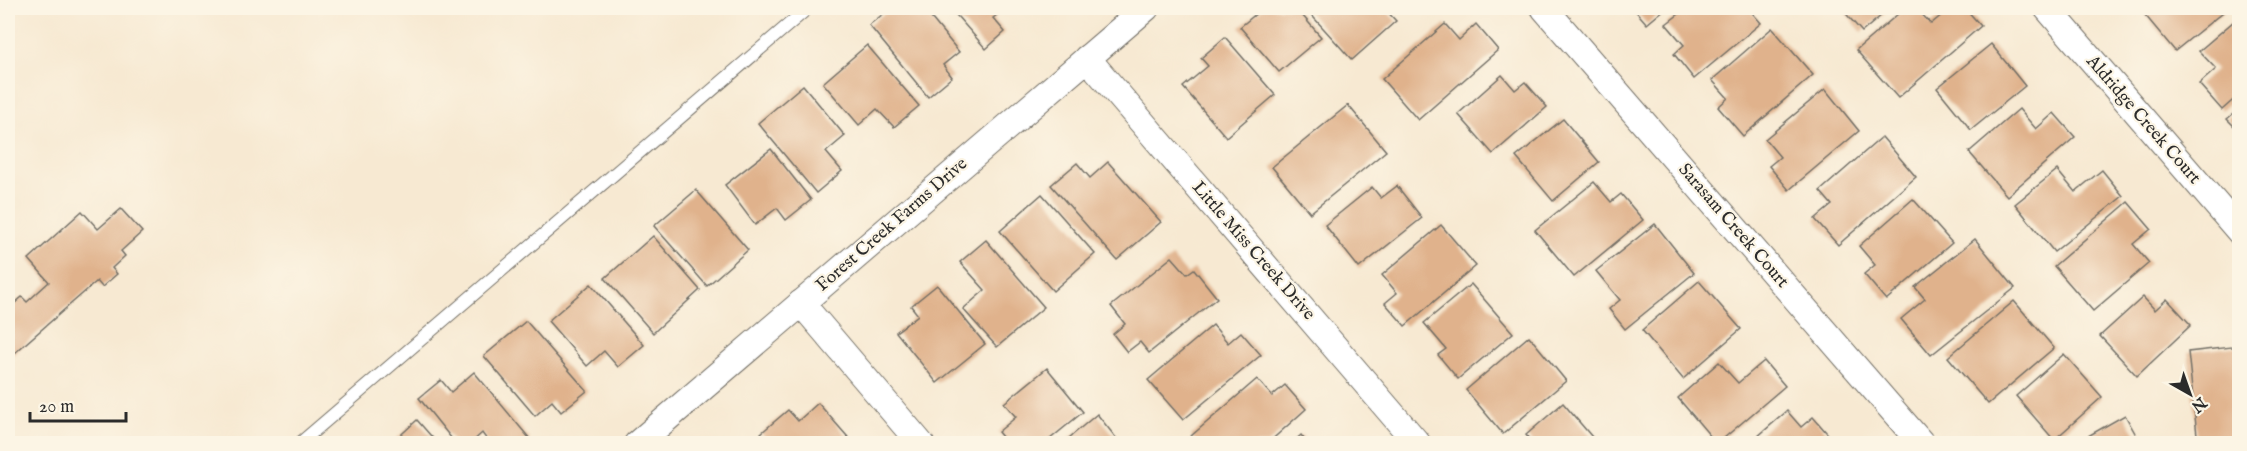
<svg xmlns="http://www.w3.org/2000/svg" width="2247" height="451" viewBox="0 0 2247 451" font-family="'IM FELL English',serif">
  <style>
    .building { fill: #e0b28c }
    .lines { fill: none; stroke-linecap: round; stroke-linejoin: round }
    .lane-casing { stroke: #726e65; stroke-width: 14 }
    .street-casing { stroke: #726e65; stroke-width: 28 }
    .lane { stroke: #fff; stroke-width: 12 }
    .street { stroke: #fff; stroke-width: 26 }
    .labels { text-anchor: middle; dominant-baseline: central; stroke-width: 4.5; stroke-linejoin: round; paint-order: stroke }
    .street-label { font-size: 18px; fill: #2b2b2b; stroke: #fcf5e5 }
  </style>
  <rect width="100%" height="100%" fill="#fcf5e5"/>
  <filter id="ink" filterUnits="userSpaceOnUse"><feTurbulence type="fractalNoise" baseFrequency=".0167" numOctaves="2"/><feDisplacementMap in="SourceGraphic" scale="12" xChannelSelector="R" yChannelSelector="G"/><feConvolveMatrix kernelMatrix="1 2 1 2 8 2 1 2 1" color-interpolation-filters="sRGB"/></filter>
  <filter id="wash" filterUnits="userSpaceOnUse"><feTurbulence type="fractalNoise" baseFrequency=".008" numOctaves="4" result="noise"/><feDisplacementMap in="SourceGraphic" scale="24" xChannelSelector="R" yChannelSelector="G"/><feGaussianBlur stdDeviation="1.35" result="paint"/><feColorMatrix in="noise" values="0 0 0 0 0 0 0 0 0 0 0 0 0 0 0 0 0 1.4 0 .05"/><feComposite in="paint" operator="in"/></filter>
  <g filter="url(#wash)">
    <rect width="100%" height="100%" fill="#f7e9d2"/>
    <g id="blocks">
      <!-- building -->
      <g class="building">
        <polygon points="891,8 923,8 959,52 943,65 952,77 928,97 869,25"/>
        <polygon points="950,8 1006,8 993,18 1005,32 986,49"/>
        <polygon points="1263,8 1296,8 1321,37 1279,72 1240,27"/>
        <polygon points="1305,8 1384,8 1396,21 1352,60"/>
        <polygon points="1633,8 1666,8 1647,24"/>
        <polygon points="1687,8 1748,8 1761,23 1694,79 1674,54 1684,45 1666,24"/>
        <polygon points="1841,8 1890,8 1862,32"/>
        <polygon points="1905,8 1916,8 1931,24 1950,8 1965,8 1981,26 1898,98 1856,50"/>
        <polygon points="2142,8 2228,8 2175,51 2140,9"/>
        <polygon points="2240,16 2240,94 2222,110 2199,84 2216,69 2199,51"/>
        <polygon points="1445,24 1459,40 1476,24 1498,50 1418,120 1382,79"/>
        <polygon points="1772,28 1813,75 1743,136 1718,107 1728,98 1712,80"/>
        <polygon points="1225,37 1275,95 1226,137 1183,87 1208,66 1201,58"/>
        <polygon points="1991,44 2025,86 1971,130 1937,88"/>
        <polygon points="867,45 919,106 894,127 877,109 859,125 823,83"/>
        <polygon points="1502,75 1515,90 1525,82 1547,107 1493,154 1458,114"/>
        <polygon points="803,85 845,136 826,152 842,171 816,193 758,123"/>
        <polygon points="1825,89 1859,131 1789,190 1769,166 1780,157 1765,139"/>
        <polygon points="1348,105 1386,151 1310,213 1272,167"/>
        <polygon points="2240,108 2240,132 2227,119"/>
        <polygon points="2019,109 2036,129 2054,113 2075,137 2007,196 1969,152"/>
        <polygon points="1563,119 1599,162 1553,201 1516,157"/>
        <polygon points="1882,137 1916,177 1838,245 1815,219 1832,205 1820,191"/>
        <polygon points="771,149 811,200 786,220 777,208 755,225 725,185"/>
        <polygon points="1108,162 1161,222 1117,260 1051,185 1077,163 1090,178"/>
        <polygon points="2057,170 2075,192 2102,170 2123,196 2054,252 2015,204"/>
        <polygon points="1594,182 1611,202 1621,194 1643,220 1574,277 1535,230"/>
        <polygon points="1397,186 1422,218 1359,268 1325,225 1372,187 1381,198"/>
        <polygon points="696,190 748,250 707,286 654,226"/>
        <polygon points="1042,194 1095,254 1053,291 1000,231"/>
        <polygon points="1913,199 1952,243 1886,300 1864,274 1875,265 1859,246"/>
        <polygon points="2128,202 2151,229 2133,244 2149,263 2093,311 2054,266"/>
        <polygon points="121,209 142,232 121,251 125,256 112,268 117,274 102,287 97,281 9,358 8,356 8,309 22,297 27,302 49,282 29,259 82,211 98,229"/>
        <polygon points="1655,224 1694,273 1625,329 1609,309 1620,300 1596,271"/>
        <polygon points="1441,225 1476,266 1405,326 1385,303 1397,293 1382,275"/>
        <polygon points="653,236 700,290 653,333 605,278"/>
        <polygon points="1975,239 2015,288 1931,355 1901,319 1925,299 1915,287"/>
        <polygon points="986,240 1044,307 997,347 963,309 985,290 960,262"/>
        <polygon points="1172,257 1187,274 1194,269 1217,298 1149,353 1140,342 1127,352 1113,334 1125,324 1111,306"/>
        <polygon points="1699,281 1741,329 1683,379 1642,330"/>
        <polygon points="591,284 644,345 618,367 604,351 587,366 548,321"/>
        <polygon points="1471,284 1513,333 1458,379 1438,355 1446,349 1424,323"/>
        <polygon points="937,285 985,344 937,383 896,332 918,315 911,306"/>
        <polygon points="2143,297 2155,310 2167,299 2191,325 2137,376 2100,336"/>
        <polygon points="2014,301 2054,348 1988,404 1948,357"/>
        <polygon points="526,321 587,391 561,412 552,401 535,416 484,356"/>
        <polygon points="1213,325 1228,343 1241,332 1261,355 1183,420 1148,380"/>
        <polygon points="1529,336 1566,381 1503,434 1466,390"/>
        <polygon points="2240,346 2240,444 2198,444 2188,352"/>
        <polygon points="2064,354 2102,397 2054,440 2016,396"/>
        <polygon points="1764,361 1785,386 1717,444 1678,398 1719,362 1738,383"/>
        <polygon points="1047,368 1083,412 1044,444 1008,444 998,432 1016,417 1004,403"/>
        <polygon points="474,372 530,439 524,444 490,444 482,433 470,444 456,444 419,398 441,380 451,392"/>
        <polygon points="1257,379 1272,396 1285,385 1306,409 1267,444 1198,444 1191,436"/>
        <polygon points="818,403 854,444 770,444 761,433 788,410 798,421"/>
        <polygon points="1563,403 1598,444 1533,444 1526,435"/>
        <polygon points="1787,411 1801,427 1813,417 1833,440 1829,444 1749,444"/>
        <polygon points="1097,414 1121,444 1062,444"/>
        <polygon points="2125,415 2141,444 2074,444"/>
        <polygon points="417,420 438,444 391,444"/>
        <polygon points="1301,435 1308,444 1291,444"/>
      </g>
    </g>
  </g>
  <g filter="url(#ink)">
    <use href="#blocks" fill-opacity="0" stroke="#726e65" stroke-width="1.5"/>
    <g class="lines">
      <!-- lane casing -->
      <g class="lane-casing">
        <polyline id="lane" points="299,444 808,8"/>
      </g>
      <!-- street casing -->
      <g class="street-casing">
        <g id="street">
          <polyline points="1544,8 1922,444"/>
          <polyline points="2047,8 2240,232"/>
          <polyline points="1087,58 1418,444"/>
          <polyline points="801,303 921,444"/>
          <polyline points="637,444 1146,8"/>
        </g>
      </g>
      <!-- lane -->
      <use href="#lane" class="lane"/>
      <!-- street -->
      <use href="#street" class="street"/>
    </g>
  </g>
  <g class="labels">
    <!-- street labels -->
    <g class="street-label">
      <text transform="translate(2143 120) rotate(49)">Aldridge Creek Court</text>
      <text transform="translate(892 225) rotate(-41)">Forest Creek Farms Drive</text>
      <text transform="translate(1733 226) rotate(49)">Sarasam Creek Court</text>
      <text transform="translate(1253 251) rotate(49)">Little Miss Creek Drive</text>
    </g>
  </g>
  <!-- margin -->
  <rect width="2247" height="451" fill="none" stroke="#fcf5e5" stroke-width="30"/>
  <!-- north arrow -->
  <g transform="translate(2190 394) rotate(140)" stroke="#fcf5e5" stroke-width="4.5" paint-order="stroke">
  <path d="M0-4.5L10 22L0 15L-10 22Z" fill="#2b2b2b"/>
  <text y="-9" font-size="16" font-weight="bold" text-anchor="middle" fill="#2b2b2b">N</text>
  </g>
  <!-- scale -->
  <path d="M30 412v9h96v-9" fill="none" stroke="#2b2b2b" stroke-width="3"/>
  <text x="39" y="412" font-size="18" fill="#2b2b2b" stroke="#fcf5e5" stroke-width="4.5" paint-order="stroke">20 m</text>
</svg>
